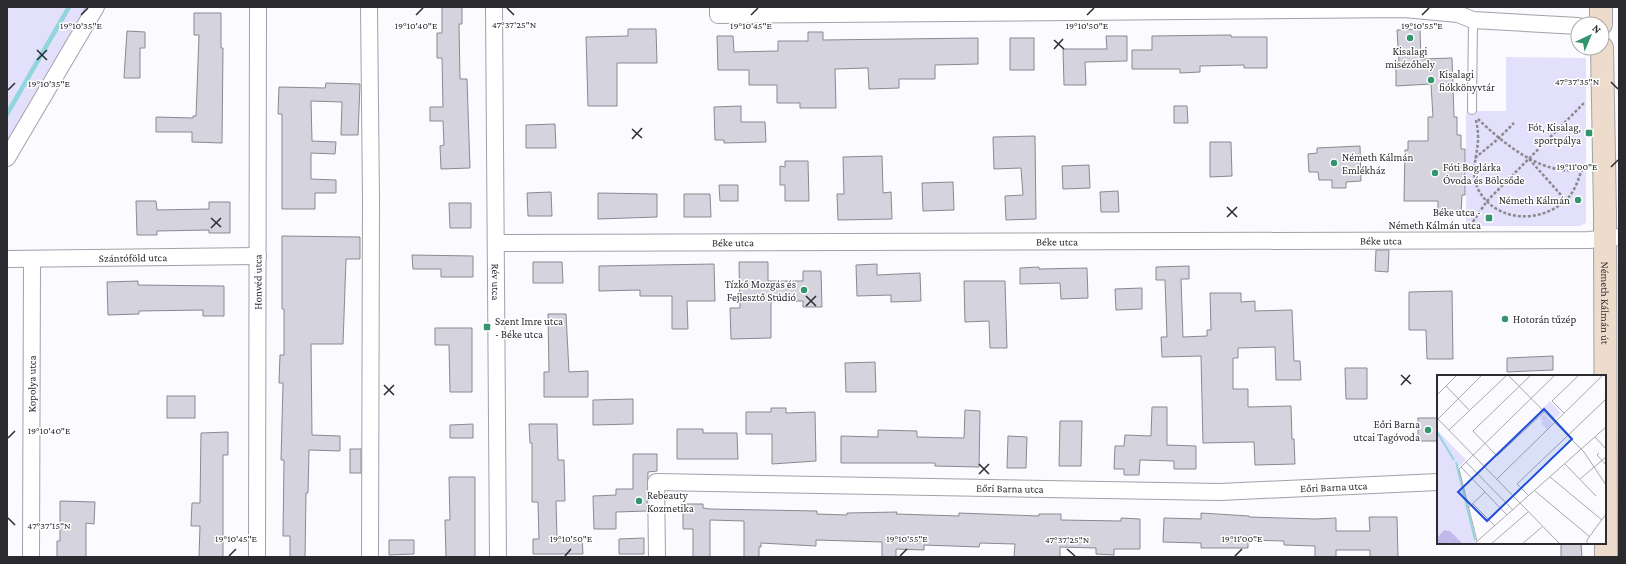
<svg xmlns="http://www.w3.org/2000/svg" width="1626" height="564" viewBox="0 0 1626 564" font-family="'Crimson Pro',serif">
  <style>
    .green { fill: #e3e0fb }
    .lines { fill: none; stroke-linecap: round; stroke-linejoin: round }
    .stream { stroke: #92d6dd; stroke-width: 4.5 }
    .building { fill: #d5d4de; stroke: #8a8992 }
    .lane-casing { stroke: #a2a1aa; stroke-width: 10 }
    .street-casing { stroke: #a2a1aa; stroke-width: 18 }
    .secondary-casing { stroke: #a2a1aa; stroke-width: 24 }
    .path { stroke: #8a898d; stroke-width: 2.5; stroke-dasharray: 3 2; stroke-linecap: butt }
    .lane { stroke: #fff; stroke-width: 8 }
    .street { stroke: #fff; stroke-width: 16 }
    .secondary { stroke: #eddbcb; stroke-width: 22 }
    .ticks { fill: none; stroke: #2b2a2e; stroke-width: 1.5 }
    .poi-dot { fill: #34946d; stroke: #fff; stroke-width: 1.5 }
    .labels { text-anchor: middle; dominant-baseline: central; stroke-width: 3; stroke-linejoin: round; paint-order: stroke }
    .poi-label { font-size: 11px; fill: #2b2a2e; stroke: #fff; text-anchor: start }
    .street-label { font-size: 11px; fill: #2b2a2e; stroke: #fff }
    .inset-river { fill: none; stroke: #92d6dd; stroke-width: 2 }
    .inset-road { fill: none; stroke: #a8a7ab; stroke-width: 1 }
    .view { fill: #1d4ed8; fill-opacity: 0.15; stroke: #1d4ed8; stroke-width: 2 }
    .inset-edge { fill: none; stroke: #2b2a2e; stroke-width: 2 }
    .ticks-label { font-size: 10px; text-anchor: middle; fill: #2b2a2e; stroke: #fff; stroke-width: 3; stroke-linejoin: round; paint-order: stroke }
  </style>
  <rect width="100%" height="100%" fill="#fbfafe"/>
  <!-- green -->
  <g class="green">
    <polygon points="7,7 88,7 7,145"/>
    <polygon points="1506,57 1586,58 1586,223 1579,226 1466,226 1466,111 1506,111"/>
  </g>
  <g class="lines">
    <!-- stream -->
    <polyline class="stream" points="7,114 69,7"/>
  </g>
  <!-- building -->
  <g class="building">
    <polygon points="442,7 462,7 462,24 459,24 460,79 467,79 470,168 441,169 440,146 444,145 443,121 430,121 430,107 443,107 442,58 437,58 437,33 442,33"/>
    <polygon points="194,13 221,13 221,48 223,48 222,143 192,142 192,132 156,132 156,117 193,118 193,116 196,116 199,35 194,35"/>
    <polygon points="628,29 656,29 657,63 617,63 617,106 588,106 586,37 628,36"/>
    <polygon points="1420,29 1421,59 1452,58 1454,117 1457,117 1457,135 1461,135 1461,149 1465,149 1465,195 1462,195 1461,213 1438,212 1438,201 1404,201 1405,150 1408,150 1408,141 1428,141 1428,117 1433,117 1431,84 1396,86 1396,62 1399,62 1397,30"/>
    <polygon points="127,31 145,32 145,48 140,48 140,78 124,78"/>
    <polygon points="808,32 823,32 823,40 978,38 978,64 935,65 935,79 899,79 899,88 869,89 868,68 835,69 836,108 800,108 800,103 777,103 777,85 749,85 749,70 718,70 717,36 733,36 734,52 778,51 778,41 808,41"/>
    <polygon points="1231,35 1231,37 1267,37 1267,68 1244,68 1244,65 1200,66 1200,72 1180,73 1180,69 1132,69 1132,50 1152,50 1152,36"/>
    <polygon points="1106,36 1127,36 1127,61 1085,62 1086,85 1064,85 1063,49 1107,49"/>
    <rect x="1010" y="38" width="24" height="32"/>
    <polygon points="326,83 360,84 358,135 341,135 342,102 311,101 312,141 336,142 335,154 311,153 311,179 336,180 336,193 315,193 315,209 282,209 282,114 278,114 279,87 325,88"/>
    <polygon points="741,106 741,122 765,122 766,142 724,143 724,140 715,140 714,107"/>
    <polygon points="1174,106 1187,106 1188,123 1174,123"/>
    <polygon points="555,124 556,148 526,148 526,125"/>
    <polygon points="1035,136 1036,219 1006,220 1005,196 1023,195 1021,168 994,169 993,137"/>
    <polygon points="1210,142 1231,142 1232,176 1210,177"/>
    <polygon points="1360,146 1361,181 1346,182 1346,188 1332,188 1332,180 1319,180 1318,172 1309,172 1308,154 1317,153 1317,148"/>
    <polygon points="882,156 883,193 891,192 892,219 838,220 837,194 844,194 843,157"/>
    <polygon points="785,161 808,161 809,201 785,201 785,185 780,185 780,166 785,167"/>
    <polygon points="1089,165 1090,188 1063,189 1062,166"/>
    <polygon points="953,182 954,210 923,211 922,183"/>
    <polygon points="719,185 738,185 738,201 720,201"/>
    <polygon points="1118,191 1119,212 1101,212 1100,192"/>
    <polygon points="551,192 552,216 528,216 527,193"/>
    <polygon points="598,193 657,194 657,217 598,219"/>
    <polygon points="684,194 710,194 711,217 684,217"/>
    <polygon points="136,201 156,201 157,210 209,209 209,202 230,202 230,233 209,233 209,230 157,231 157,235 137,235"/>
    <polygon points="449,203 471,203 471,228 450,228"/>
    <polygon points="282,236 360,237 360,259 346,259 343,344 311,344 312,435 340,436 340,451 309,450 308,493 306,493 305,557 290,557 290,536 283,536 284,460 281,460 283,383 279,383 280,355 284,355 284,309 282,309"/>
    <polygon points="1376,250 1389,250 1388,272 1375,271"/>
    <polygon points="412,255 473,256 473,277 441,277 441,269 413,269"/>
    <polygon points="533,262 562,262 563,283 533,283"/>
    <polygon points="739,262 768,262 768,281 803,281 803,271 821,271 822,307 803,307 803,301 771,301 771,338 731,339 730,308 740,308"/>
    <polygon points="714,264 715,301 687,301 688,329 672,329 672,296 640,296 640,290 599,291 599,266"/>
    <polygon points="877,264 877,275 920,273 921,301 891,302 891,295 857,296 856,265"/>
    <polygon points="1189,266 1189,279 1181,279 1183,337 1207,336 1207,330 1211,330 1210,293 1241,293 1241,302 1255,301 1255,311 1292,310 1294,361 1300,361 1301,380 1276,380 1275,347 1238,348 1238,358 1233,358 1233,389 1248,389 1248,407 1291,406 1292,439 1294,439 1295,464 1255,465 1254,442 1203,443 1201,356 1162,357 1161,337 1167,337 1165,280 1156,280 1156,267"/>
    <polygon points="1039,267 1039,269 1087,268 1088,298 1061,299 1060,283 1020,284 1020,268"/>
    <polygon points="138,281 138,285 224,286 224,316 203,316 203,310 139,311 139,314 108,315 107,282"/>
    <polygon points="964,281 1005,281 1007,348 990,348 989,321 965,322"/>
    <polygon points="1142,288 1142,309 1116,310 1115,289"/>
    <polygon points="1452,291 1453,359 1427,359 1426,330 1409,330 1409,292"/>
    <polygon points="548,314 566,314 569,372 588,371 588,397 544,397 544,372 549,372"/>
    <polygon points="435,328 472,328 472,392 450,392 449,345 435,345"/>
    <polygon points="1553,356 1553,370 1507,372 1507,358"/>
    <polygon points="875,362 876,392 846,392 845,363"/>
    <polygon points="1345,368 1367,368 1367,399 1346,399"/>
    <rect x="167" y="396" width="28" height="22"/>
    <polygon points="633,399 633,424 593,425 593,400"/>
    <polygon points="1152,407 1167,407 1167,445 1196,446 1196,469 1174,469 1174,461 1140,460 1139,475 1124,475 1124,469 1114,469 1115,446 1124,446 1125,435 1151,436"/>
    <polygon points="771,408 786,408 786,413 815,412 816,461 772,464 772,434 746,434 746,412 771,412"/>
    <polygon points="965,410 980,411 979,467 935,466 935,463 841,463 841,436 878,437 878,430 917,431 917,437 964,438"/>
    <rect x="1418" y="418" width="20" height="23"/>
    <polygon points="1060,421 1082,421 1081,466 1059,466"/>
    <polygon points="473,424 473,438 450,438 450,425"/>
    <polygon points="529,424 557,424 558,460 564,460 565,501 556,501 557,539 582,538 583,554 533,554 533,539 539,539 538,502 532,502 532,443 530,443"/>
    <polygon points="677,429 703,429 703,433 737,433 738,459 677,459"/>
    <polygon points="228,432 228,455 223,455 223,557 199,557 200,526 191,526 192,503 200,503 201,433"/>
    <polygon points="1008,436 1027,437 1026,468 1007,468"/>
    <rect x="350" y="449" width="11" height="24"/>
    <polygon points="633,454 657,454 657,471 648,472 647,511 616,512 616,529 594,529 593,496 616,495 616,489 633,489"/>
    <polygon points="449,477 475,477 475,557 446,557 445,520 450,520"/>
    <polygon points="60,501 95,502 94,524 86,523 86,557 57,557 57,541 60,541"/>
    <polygon points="683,504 703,504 703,508 710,509 817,511 817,514 847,515 847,513 897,512 896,514 959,516 959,513 1039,516 1039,514 1061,514 1061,520 1121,521 1121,518 1140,519 1140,549 1114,549 1114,555 1096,554 1096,548 1060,547 1060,557 1014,557 1015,544 980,543 979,547 924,545 924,550 896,549 896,557 882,557 882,542 816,540 816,546 761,543 761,547 759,547 759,557 744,557 744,521 710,520 710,557 693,557 693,529 683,529"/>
    <polygon points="1201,513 1249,516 1249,517 1315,519 1336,518 1336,531 1370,531 1369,517 1397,517 1398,557 1370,557 1370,550 1336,550 1336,557 1315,557 1315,546 1284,545 1284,541 1248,540 1248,548 1201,548 1201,543 1163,542 1164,518 1201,519"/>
    <polygon points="644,538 644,554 619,554 619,539"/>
    <polygon points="389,540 414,540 414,554 389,555"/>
    <polygon points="1561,543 1581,543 1582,557 1561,557"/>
  </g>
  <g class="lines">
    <!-- lane casing -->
    <g class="lane-casing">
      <polyline id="lane" points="1472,110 1473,20"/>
    </g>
    <!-- street casing -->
    <g class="street-casing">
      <g id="street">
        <polyline points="369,7 371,200 370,557"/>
        <path id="s1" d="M494 7 498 557"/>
        <polyline points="718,7 718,15 1404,9 1458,14 1473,20 1578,26"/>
        <polyline points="7,158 96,7"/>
        <path id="s2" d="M496 243 1589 240 1619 237"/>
        <path id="s3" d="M7 259 258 256"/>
        <path id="s4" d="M31 557 32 260"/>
        <path id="s5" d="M257 557 258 7"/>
        <path id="s6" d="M657 557 656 482 1220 492 1438 482"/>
      </g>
    </g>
    <!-- secondary casing -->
    <g class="secondary-casing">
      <g id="secondary">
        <polyline points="1601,7 1601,24"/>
        <path id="s7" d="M1602 48 1605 212 1606 557"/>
      </g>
    </g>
    <!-- path -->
    <g class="path">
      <path d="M1478 119C1503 143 1544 178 1583 169"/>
      <path d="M1476 120C1477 125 1478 130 1478 135 1479 154 1469 170 1478 189 1495 222 1539 224 1565 201 1574 193 1578 181 1582 169"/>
      <polyline points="1475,158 1498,139 1514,123"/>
      <polyline points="1529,159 1569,204"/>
      <polyline points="1470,226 1487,201 1585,102"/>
    </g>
    <!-- lane -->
    <use href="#lane" class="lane"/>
    <!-- street -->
    <use href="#street" class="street"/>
    <!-- secondary -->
    <use href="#secondary" class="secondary"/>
  </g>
  <!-- ticks -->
  <path class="ticks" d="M507 8 514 15M81 15 88 8M416 15 423 8M751 15 758 8M1087 15 1094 8M1422 15 1429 8M1054 40 1064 49M1054 49 1063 39M37 50 47 60M37 60 47 50M1611 82 1618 89M8 90 15 83M632 129 642 138M632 139 642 128M1611 167 1618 160M1227 207 1237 217M1227 217 1237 207M211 218 221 227M211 228 221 218M806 296 816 306M806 306 816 296M1401 375 1411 384M384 385 394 395M1401 385 1410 375M384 395 394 385M8 438 15 431M979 464 989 474M979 474 989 464M8 518 15 525M1067 549 1075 556M229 556 236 549M565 556 571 549M900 556 907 549M1235 556 1242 549"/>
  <!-- markers -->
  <g class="poi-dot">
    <circle cx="1410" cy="38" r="4"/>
    <circle cx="1431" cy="80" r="4"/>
    <rect x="1585" y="129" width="8" height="8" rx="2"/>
    <circle cx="1334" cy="163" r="4"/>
    <circle cx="1435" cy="173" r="4"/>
    <circle cx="1578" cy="200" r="4"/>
    <rect x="1485" y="214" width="8" height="8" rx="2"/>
    <circle cx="804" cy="290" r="4"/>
    <circle cx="1505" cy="319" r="4"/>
    <rect x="483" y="323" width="8" height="8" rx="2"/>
    <circle cx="1428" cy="430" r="4"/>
    <circle cx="639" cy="501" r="4"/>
  </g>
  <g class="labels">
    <!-- poi labels -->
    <g class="poi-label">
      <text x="1410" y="51" text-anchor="middle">Kisalagi<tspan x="1410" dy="13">misézőhely</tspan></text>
      <text x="1439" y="74">Kisalagi<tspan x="1439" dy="13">fiókkönyvtár</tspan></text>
      <text x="1581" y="127" text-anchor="end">Fót, Kisalag,<tspan x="1581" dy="13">sportpálya</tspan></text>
      <text x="1342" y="157">Németh Kálmán<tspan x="1342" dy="13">Emlékház</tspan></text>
      <text x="1443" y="167">Fóti Boglárka<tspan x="1443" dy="13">Óvoda és Bölcsőde</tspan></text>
      <text x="1570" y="200" text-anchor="end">Németh Kálmán</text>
      <text x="1481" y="212" text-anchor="end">Béke utca -<tspan x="1481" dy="13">Németh Kálmán utca</tspan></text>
      <text x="796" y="284" text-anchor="end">Tízkő Mozgás és<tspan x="796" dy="13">Fejlesztő Stúdió</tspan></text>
      <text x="1513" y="319">Hotorán tűzép</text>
      <text x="495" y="321">Szent Imre utca<tspan x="495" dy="13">- Béke utca</tspan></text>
      <text x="1420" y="424" text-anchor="end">Eőri Barna<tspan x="1420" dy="13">utcai Tagóvoda</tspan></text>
      <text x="647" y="495">Rebeauty<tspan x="647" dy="13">Kozmetika</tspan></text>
    </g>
    <!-- street labels -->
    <g class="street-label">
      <text stroke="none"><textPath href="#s2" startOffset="561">Béke utca</textPath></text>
      <text stroke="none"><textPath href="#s2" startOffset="885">Béke utca</textPath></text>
      <text stroke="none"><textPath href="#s2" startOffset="237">Béke utca</textPath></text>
      <text stroke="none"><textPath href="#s3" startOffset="126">Szántóföld utca</textPath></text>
      <text stroke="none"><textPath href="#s5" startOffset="275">Honvéd utca</textPath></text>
      <text stroke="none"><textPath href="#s1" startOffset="275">Rév utca</textPath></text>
      <text stroke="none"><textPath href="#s7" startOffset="255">Németh Kálmán út</textPath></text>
      <text stroke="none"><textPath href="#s4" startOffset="173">Kopolya utca</textPath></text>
      <text stroke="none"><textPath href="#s6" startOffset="753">Eőri Barna utca</textPath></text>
      <text stroke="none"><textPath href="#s6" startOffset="429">Eőri Barna utca</textPath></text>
    </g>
  </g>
  <!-- overview -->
  <g transform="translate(1437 375)">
    <rect width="169" height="169" fill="#fbfafe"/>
    <path d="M113 26 124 38 117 45 106 33ZM107 39 116 48 110 54 104 48 106 46 103 43ZM0 55 29 85 21 93 39 166 35 169H26L13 156 7 155 0 163Z" fill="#e3e0fb"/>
    <path d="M7 155 13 156 26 169H0V163Z" fill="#c0b9ea"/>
    <path class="inset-river" d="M0 57 17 85M19 87 38 165"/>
    <path class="inset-road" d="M71 0 147 77 169 110M94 0 36 56 60 81 107 37M9 11 33 36M0 20 20 0M127 38 115 26 142 0M0 43 123 169M1 44 45 0M12 55 70 0M158 62 169 74M162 78 160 80 169 90M29 87 76 135M128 89 159 121M24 92 70 140M113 102 165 145M60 104 166 0M143 104 169 82M98 116 153 162M92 121 80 109 169 24M36 129 58 151M31 133 48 117M40 166 22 94 118 0M37 169 169 52M54 169 91 137M85 169 105 152M150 169V165L169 139"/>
    <path class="view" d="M107 34 135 64 50 146 21 117Z"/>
    <rect width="169" height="169" class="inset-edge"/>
  </g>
  <g class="ticks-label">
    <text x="514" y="28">47°37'25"N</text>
    <text x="81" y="29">19°10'35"E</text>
    <text x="416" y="29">19°10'40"E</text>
    <text x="751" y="29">19°10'45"E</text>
    <text x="1087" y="29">19°10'50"E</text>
    <text x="1422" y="29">19°10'55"E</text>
    <text x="1577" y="85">47°37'35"N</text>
    <text x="49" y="87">19°10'35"E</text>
    <text x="1577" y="170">19°11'00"E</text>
    <text x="49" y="434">19°10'40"E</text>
    <text x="49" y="529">47°37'15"N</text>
    <text x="236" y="542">19°10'45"E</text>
    <text x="571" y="542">19°10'50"E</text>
    <text x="907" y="542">19°10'55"E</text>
    <text x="1242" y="542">19°11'00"E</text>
    <text x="1067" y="543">47°37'25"N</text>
  </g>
  <!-- border -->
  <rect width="1626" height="564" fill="none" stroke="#2b2a2e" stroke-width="16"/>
  <!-- north arrow -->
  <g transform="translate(1590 36) rotate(44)"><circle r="19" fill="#ffffff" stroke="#aaaaab"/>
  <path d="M0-3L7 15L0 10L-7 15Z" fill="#34946d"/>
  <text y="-6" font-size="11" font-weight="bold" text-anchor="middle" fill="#2b2a2e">N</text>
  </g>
</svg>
